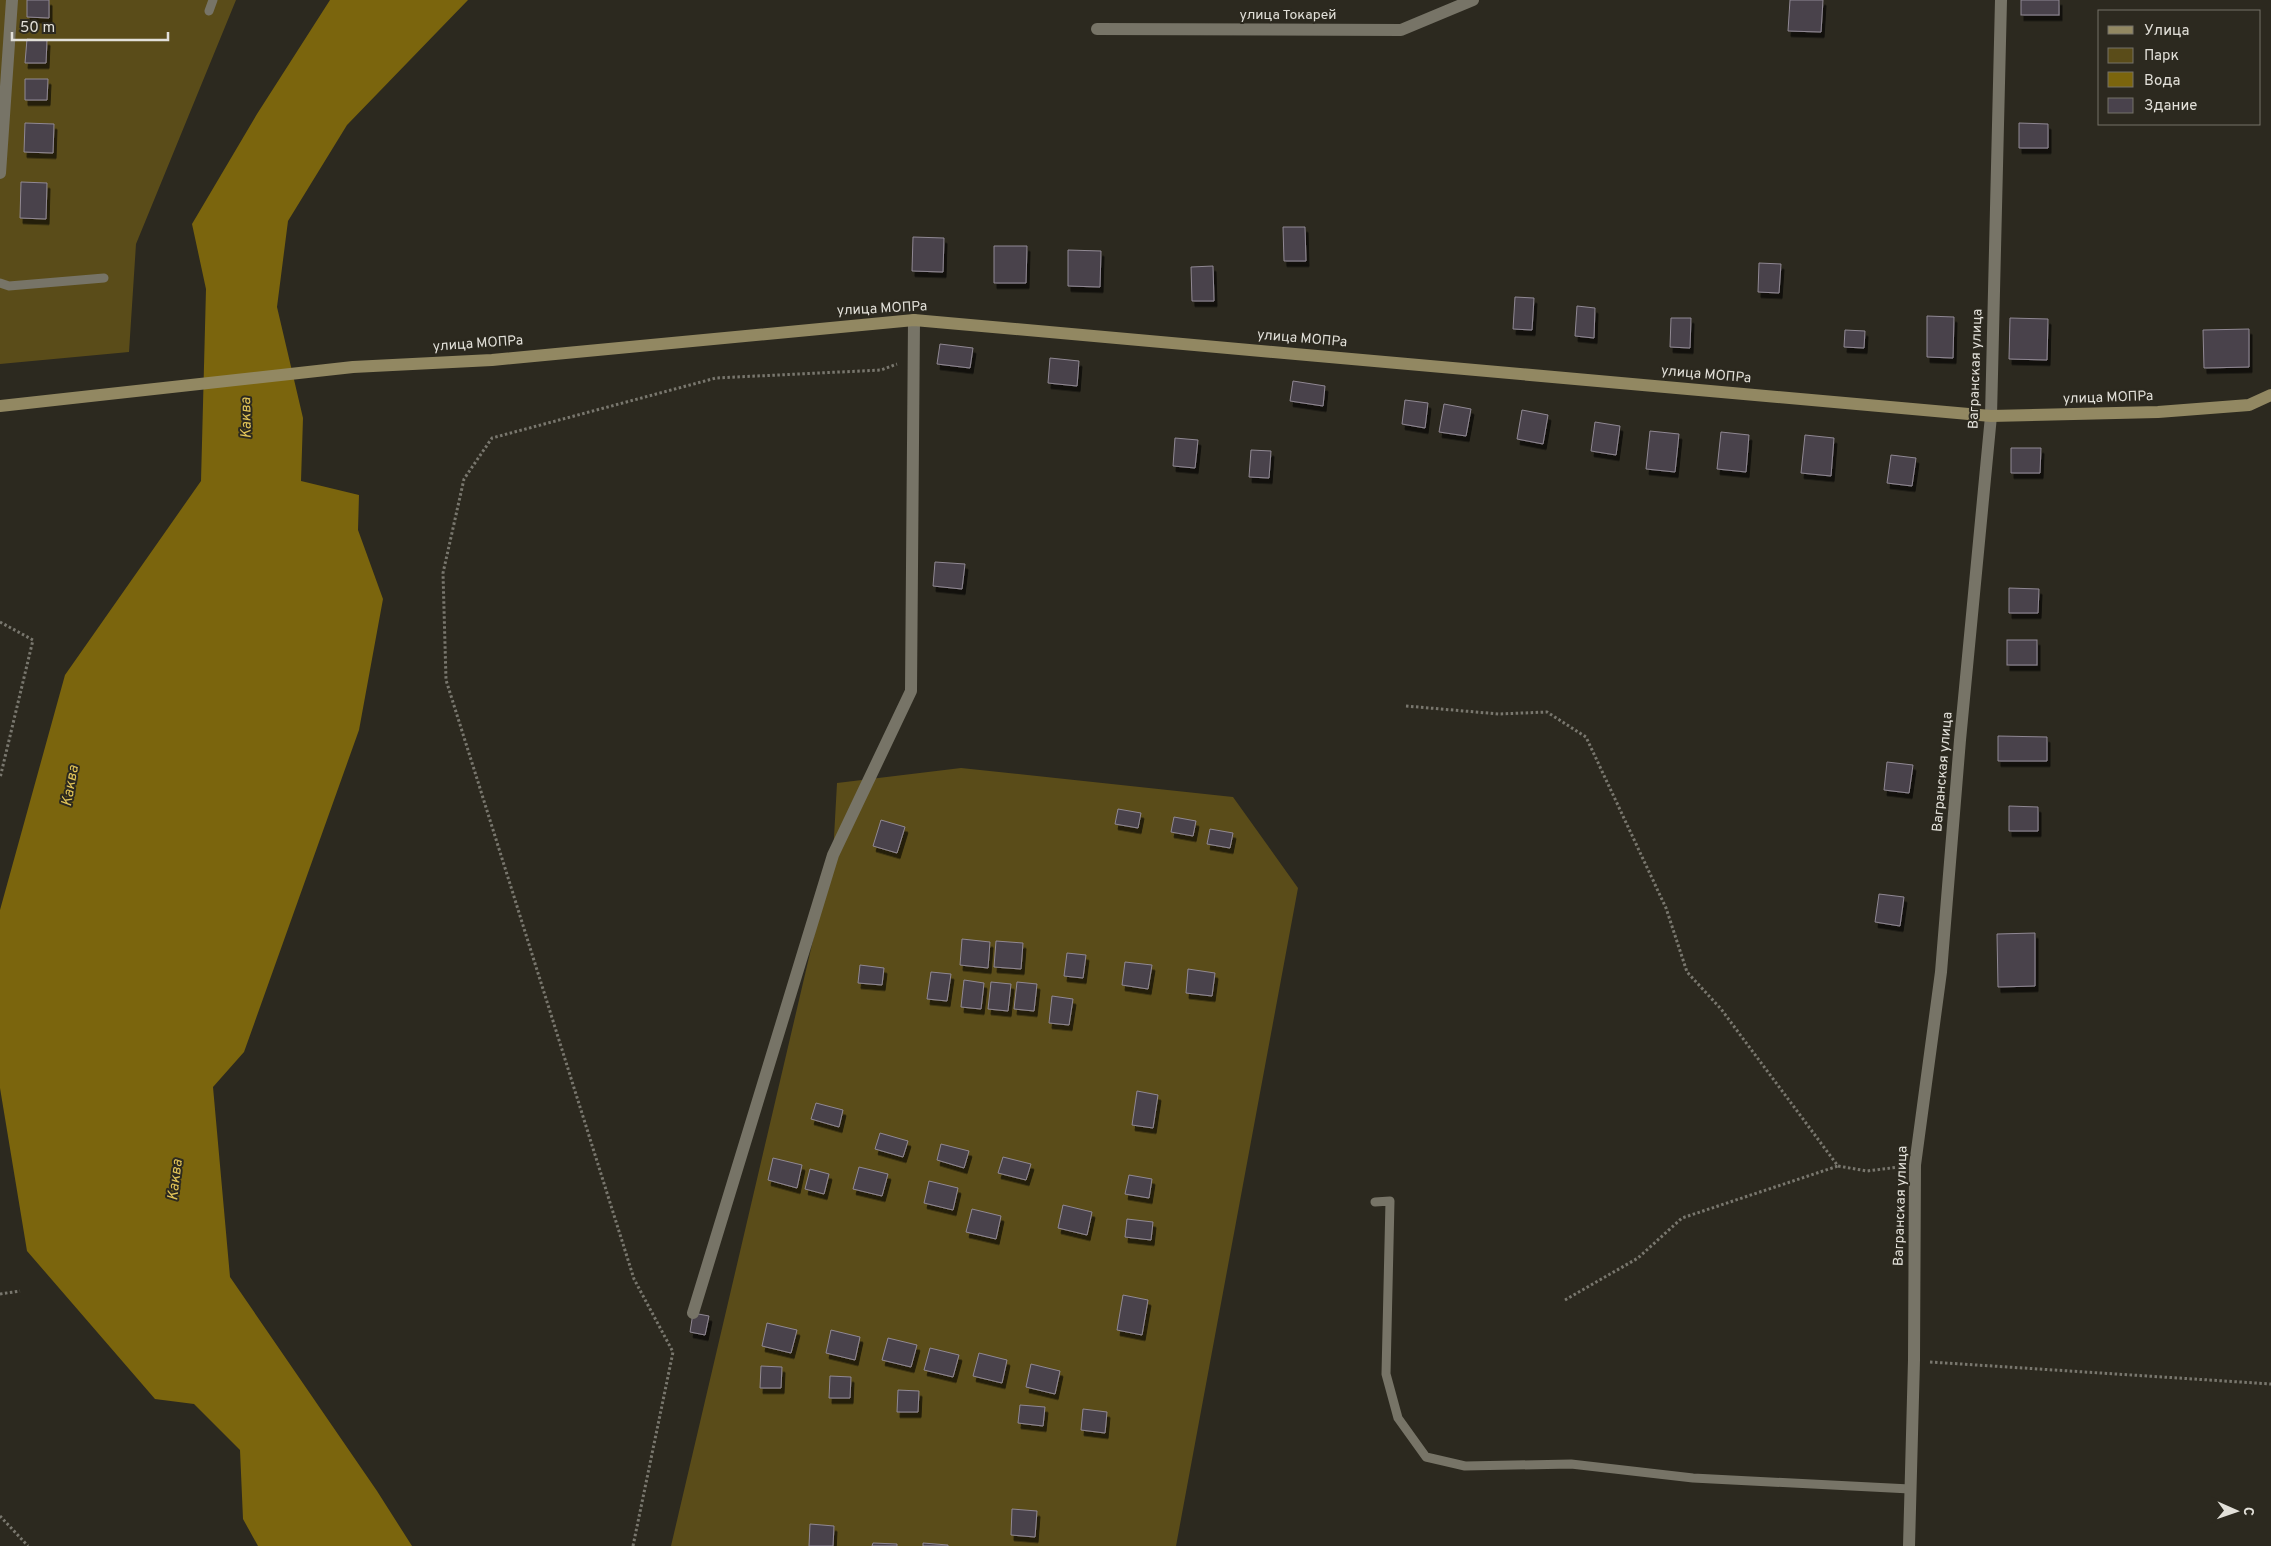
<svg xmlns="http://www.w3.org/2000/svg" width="2271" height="1546" viewBox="0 0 2271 1546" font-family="Overpass,sans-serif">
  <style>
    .green { fill: #5a4c19 }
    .water { fill: #7b650d }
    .building { fill: #49424c; stroke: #908893; filter: url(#shadow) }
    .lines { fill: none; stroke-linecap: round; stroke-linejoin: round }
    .path { stroke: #79776e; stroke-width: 3; stroke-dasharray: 2.5 2.5; stroke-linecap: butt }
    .lane { stroke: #777467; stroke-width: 9 }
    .street { stroke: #777467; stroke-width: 12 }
    .secondary { stroke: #928862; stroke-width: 12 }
    .labels { text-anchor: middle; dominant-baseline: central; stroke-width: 4; stroke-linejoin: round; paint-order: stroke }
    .street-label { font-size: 14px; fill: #e2e0d9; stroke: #2c291f }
    .water-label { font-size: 15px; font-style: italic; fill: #e2c458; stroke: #2c291f }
  </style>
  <defs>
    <filter id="shadow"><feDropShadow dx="3" dy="5.5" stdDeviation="0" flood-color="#0009"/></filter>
  </defs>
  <rect width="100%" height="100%" fill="#2c291f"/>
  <!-- green -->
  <g class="green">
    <polygon points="0,0 236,0 136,244 129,352 0,364"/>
    <polygon points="961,768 1233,797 1298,888 1176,1546 671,1546 833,855 837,783"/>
  </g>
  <!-- water -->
  <polygon class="water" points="330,0 468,0 347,125 288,221 277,307 303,418 301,481 359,495 358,530 383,599 359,730 244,1052 213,1087 230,1277 377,1491 412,1546 258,1546 243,1519 240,1450 194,1404 155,1399 27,1251 0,1088 0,910 65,675 201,481 206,289 192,224 257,114"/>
  <!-- building -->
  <g class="building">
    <polygon points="27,0 49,0 49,18 27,17"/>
    <polygon points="1790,0 1823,0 1821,32 1788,31"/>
    <rect x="2021" y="0" width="38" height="15"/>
    <polygon points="27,39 47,40 46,63 25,63"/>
    <polygon points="25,79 48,79 47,100 25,100"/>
    <polygon points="25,123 54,124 53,153 24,152"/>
    <polygon points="2019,123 2048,124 2048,148 2019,148"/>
    <polygon points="21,182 47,183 46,219 20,218"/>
    <polygon points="1283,227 1305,227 1306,261 1284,261"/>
    <polygon points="913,237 944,238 943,272 912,271"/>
    <polygon points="994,246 1027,246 1026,283 994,283"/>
    <polygon points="1068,250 1101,251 1100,287 1068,286"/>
    <polygon points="1759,263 1781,264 1779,293 1758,292"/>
    <polygon points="1213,266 1214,301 1192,301 1191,267"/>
    <polygon points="1515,297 1534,298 1532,330 1513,329"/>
    <polygon points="1577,306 1595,308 1594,338 1575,336"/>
    <polygon points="1927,316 1954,317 1953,358 1927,357"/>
    <polygon points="1671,318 1691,318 1690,348 1670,347"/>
    <polygon points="2010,318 2048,319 2047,360 2009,359"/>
    <polygon points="2249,329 2249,367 2204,368 2203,330"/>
    <polygon points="1845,330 1865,331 1864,348 1844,347"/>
    <polygon points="940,344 973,348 970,368 937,364"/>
    <polygon points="1050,358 1079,361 1077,386 1048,383"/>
    <polygon points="1293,381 1325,386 1323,406 1290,401"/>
    <polygon points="1405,400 1428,403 1425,428 1402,424"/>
    <polygon points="1444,404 1471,409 1466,436 1439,432"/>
    <polygon points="1522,410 1548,415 1543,444 1517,439"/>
    <polygon points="1595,422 1620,426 1616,455 1591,451"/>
    <polygon points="1650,431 1679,434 1675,472 1646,469"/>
    <polygon points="1721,432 1749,435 1746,472 1717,469"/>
    <polygon points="1805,435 1834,438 1831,476 1801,473"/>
    <polygon points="1175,438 1198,440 1195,468 1173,466"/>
    <polygon points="2011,448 2041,448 2040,473 2011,473"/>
    <polygon points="1251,450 1271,451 1269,478 1249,477"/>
    <polygon points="1891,455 1916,458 1912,486 1887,483"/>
    <polygon points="935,562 965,564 962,589 933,586"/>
    <polygon points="2009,588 2039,589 2038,613 2009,613"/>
    <rect x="2007" y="640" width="30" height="25"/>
    <polygon points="1998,736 2047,737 2047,761 1998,761"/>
    <polygon points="1887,762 1913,765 1909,793 1884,790"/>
    <polygon points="2009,806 2038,807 2038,831 2009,831"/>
    <polygon points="1118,809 1141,813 1138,828 1115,824"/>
    <polygon points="1174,817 1196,821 1193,836 1171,832"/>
    <polygon points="881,820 905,827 897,853 873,846"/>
    <polygon points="1210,829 1233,833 1230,848 1207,844"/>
    <polygon points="1879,894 1904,897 1900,926 1875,922"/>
    <polygon points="2035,933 2035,986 1998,987 1997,934"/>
    <polygon points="962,939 990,942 988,968 960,965"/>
    <polygon points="996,941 1023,943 1021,969 994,967"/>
    <polygon points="1067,953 1086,955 1083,978 1064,976"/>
    <polygon points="1125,962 1152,965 1148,989 1122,985"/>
    <polygon points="860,965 884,968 882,985 858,983"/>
    <polygon points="1188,969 1215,973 1212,996 1186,993"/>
    <polygon points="931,972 951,974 947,1001 927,999"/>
    <polygon points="964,980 984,983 981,1009 961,1007"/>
    <polygon points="991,982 1011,984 1008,1011 988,1009"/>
    <polygon points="1017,982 1037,984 1034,1011 1014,1009"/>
    <polygon points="1052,996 1073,999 1069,1025 1049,1023"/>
    <polygon points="1137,1091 1158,1095 1153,1128 1132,1125"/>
    <polygon points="816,1103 843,1110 839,1127 811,1119"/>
    <polygon points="880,1133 908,1141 903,1157 875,1149"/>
    <polygon points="941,1144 969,1151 964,1168 937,1160"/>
    <polygon points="1003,1157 1031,1164 1026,1180 998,1173"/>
    <polygon points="773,1158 802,1165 797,1188 768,1180"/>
    <polygon points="859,1167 888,1174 882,1196 853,1189"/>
    <polygon points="810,1169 829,1174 824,1194 805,1189"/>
    <polygon points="1129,1175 1152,1179 1149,1198 1125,1194"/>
    <polygon points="929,1181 958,1188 953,1210 924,1203"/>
    <polygon points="1063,1205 1092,1212 1087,1235 1058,1228"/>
    <polygon points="972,1209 1001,1216 996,1239 966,1232"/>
    <polygon points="1127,1219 1153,1222 1151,1240 1125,1237"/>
    <polygon points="1123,1295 1148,1300 1142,1335 1117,1330"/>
    <polygon points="693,1313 709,1316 705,1335 690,1332"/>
    <polygon points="767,1323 797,1330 791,1353 762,1346"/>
    <polygon points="831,1330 860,1337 855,1360 826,1353"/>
    <polygon points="888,1338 917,1345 911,1367 882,1360"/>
    <polygon points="930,1348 959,1355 953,1377 924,1370"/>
    <polygon points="979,1353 1007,1360 1002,1383 973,1376"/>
    <polygon points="1031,1364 1060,1371 1055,1394 1026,1387"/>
    <polygon points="761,1366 782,1367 781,1388 760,1388"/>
    <polygon points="830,1376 851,1377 850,1398 829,1398"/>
    <polygon points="898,1390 919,1391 918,1412 897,1412"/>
    <polygon points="1020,1405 1045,1407 1043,1426 1018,1423"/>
    <polygon points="1083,1409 1107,1412 1105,1433 1081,1430"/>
    <polygon points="1012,1509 1037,1511 1035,1537 1011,1535"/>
    <polygon points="810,1524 834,1526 833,1546 809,1546"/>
    <polygon points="873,1543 897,1544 897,1546 872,1546"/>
    <polygon points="923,1543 948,1545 948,1546 923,1546"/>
  </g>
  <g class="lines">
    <!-- path -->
    <g class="path">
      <polyline points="0,622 33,640 0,778"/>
      <polyline points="1406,706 1499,714 1547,712 1586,737 1666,908 1687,972 1721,1009 1838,1166 1867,1171 1899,1167"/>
      <polyline points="0,1294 20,1291"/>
      <polyline points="1565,1300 1638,1258 1682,1218 1838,1166"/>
      <polyline points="1930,1362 2271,1384"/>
      <polyline points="0,1516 28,1546"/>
      <polyline points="633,1546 673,1352 634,1279 446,680 443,573 464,479 492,438 716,378 881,370 897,364"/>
    </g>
    <!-- lane -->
    <g class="lane">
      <polyline points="209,11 213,0"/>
      <polyline points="0,283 9,286 104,278"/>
      <polyline points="1375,1202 1390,1201 1386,1374 1398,1418 1426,1457 1465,1466 1571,1464 1693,1478 1910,1489"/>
    </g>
    <!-- street -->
    <g class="street">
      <polyline points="1097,29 1401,30 1473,0"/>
      <polyline points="0,173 12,0"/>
      <polyline points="693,1313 833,855 911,691 914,320"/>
      <polyline points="1909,1546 1914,1360 1915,1165 1941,972 1960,740 1991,416 2001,0"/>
    </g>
    <!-- secondary -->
    <polyline class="secondary" points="0,406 353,367 492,360 914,320 1991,416 2158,412 2249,405 2271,395"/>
  </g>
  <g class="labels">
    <!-- street labels -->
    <g class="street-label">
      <text x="1288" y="15">улица Токарей</text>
      <text transform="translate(882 309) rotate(-3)">улица МОПРа</text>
      <text transform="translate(1302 339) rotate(5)">улица МОПРа</text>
      <text transform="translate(478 344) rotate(-4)">улица МОПРа</text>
      <text transform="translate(1976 369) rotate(-88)">Вагранская улица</text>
      <text transform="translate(1706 375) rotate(5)">улица МОПРа</text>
      <text transform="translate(2108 398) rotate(-2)">улица МОПРа</text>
      <text transform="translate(1943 772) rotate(-85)">Вагранская улица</text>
      <text transform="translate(1901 1206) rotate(-88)">Вагранская улица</text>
    </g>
    <!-- water labels -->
    <g class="water-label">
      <text transform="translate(247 418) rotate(-91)">Каква</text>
      <text transform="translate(71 786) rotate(-80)">Каква</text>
      <text transform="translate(176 1180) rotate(-83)">Каква</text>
    </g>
  </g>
  <!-- legend -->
  <rect x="2098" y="10" width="162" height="115" fill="#2c291f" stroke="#757269"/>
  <rect x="2108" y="26" width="25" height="8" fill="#928862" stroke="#757269"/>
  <text x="2144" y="35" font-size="15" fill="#e2e0d9">Улица</text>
  <rect x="2108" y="48" width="25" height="15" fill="#5a4c19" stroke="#757269"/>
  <text x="2144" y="60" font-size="15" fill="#e2e0d9">Парк</text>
  <rect x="2108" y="72" width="25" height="15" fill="#7b650d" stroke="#757269"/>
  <text x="2144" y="85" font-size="15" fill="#e2e0d9">Вода</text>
  <rect x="2108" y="98" width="25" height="15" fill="#49424c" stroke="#757269"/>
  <text x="2144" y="110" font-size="15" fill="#e2e0d9">Здание</text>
  <!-- north arrow -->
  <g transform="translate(2236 1511) rotate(92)" stroke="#2c291f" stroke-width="4" paint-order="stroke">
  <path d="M0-4L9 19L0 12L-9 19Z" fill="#e2e0d9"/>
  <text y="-8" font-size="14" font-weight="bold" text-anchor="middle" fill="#e2e0d9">С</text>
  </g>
  <!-- scale -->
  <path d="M12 32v8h156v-8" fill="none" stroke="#e2e0d9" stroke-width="2.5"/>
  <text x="20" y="32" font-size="15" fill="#e2e0d9" stroke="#2c291f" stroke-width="4" paint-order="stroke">50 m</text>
</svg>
